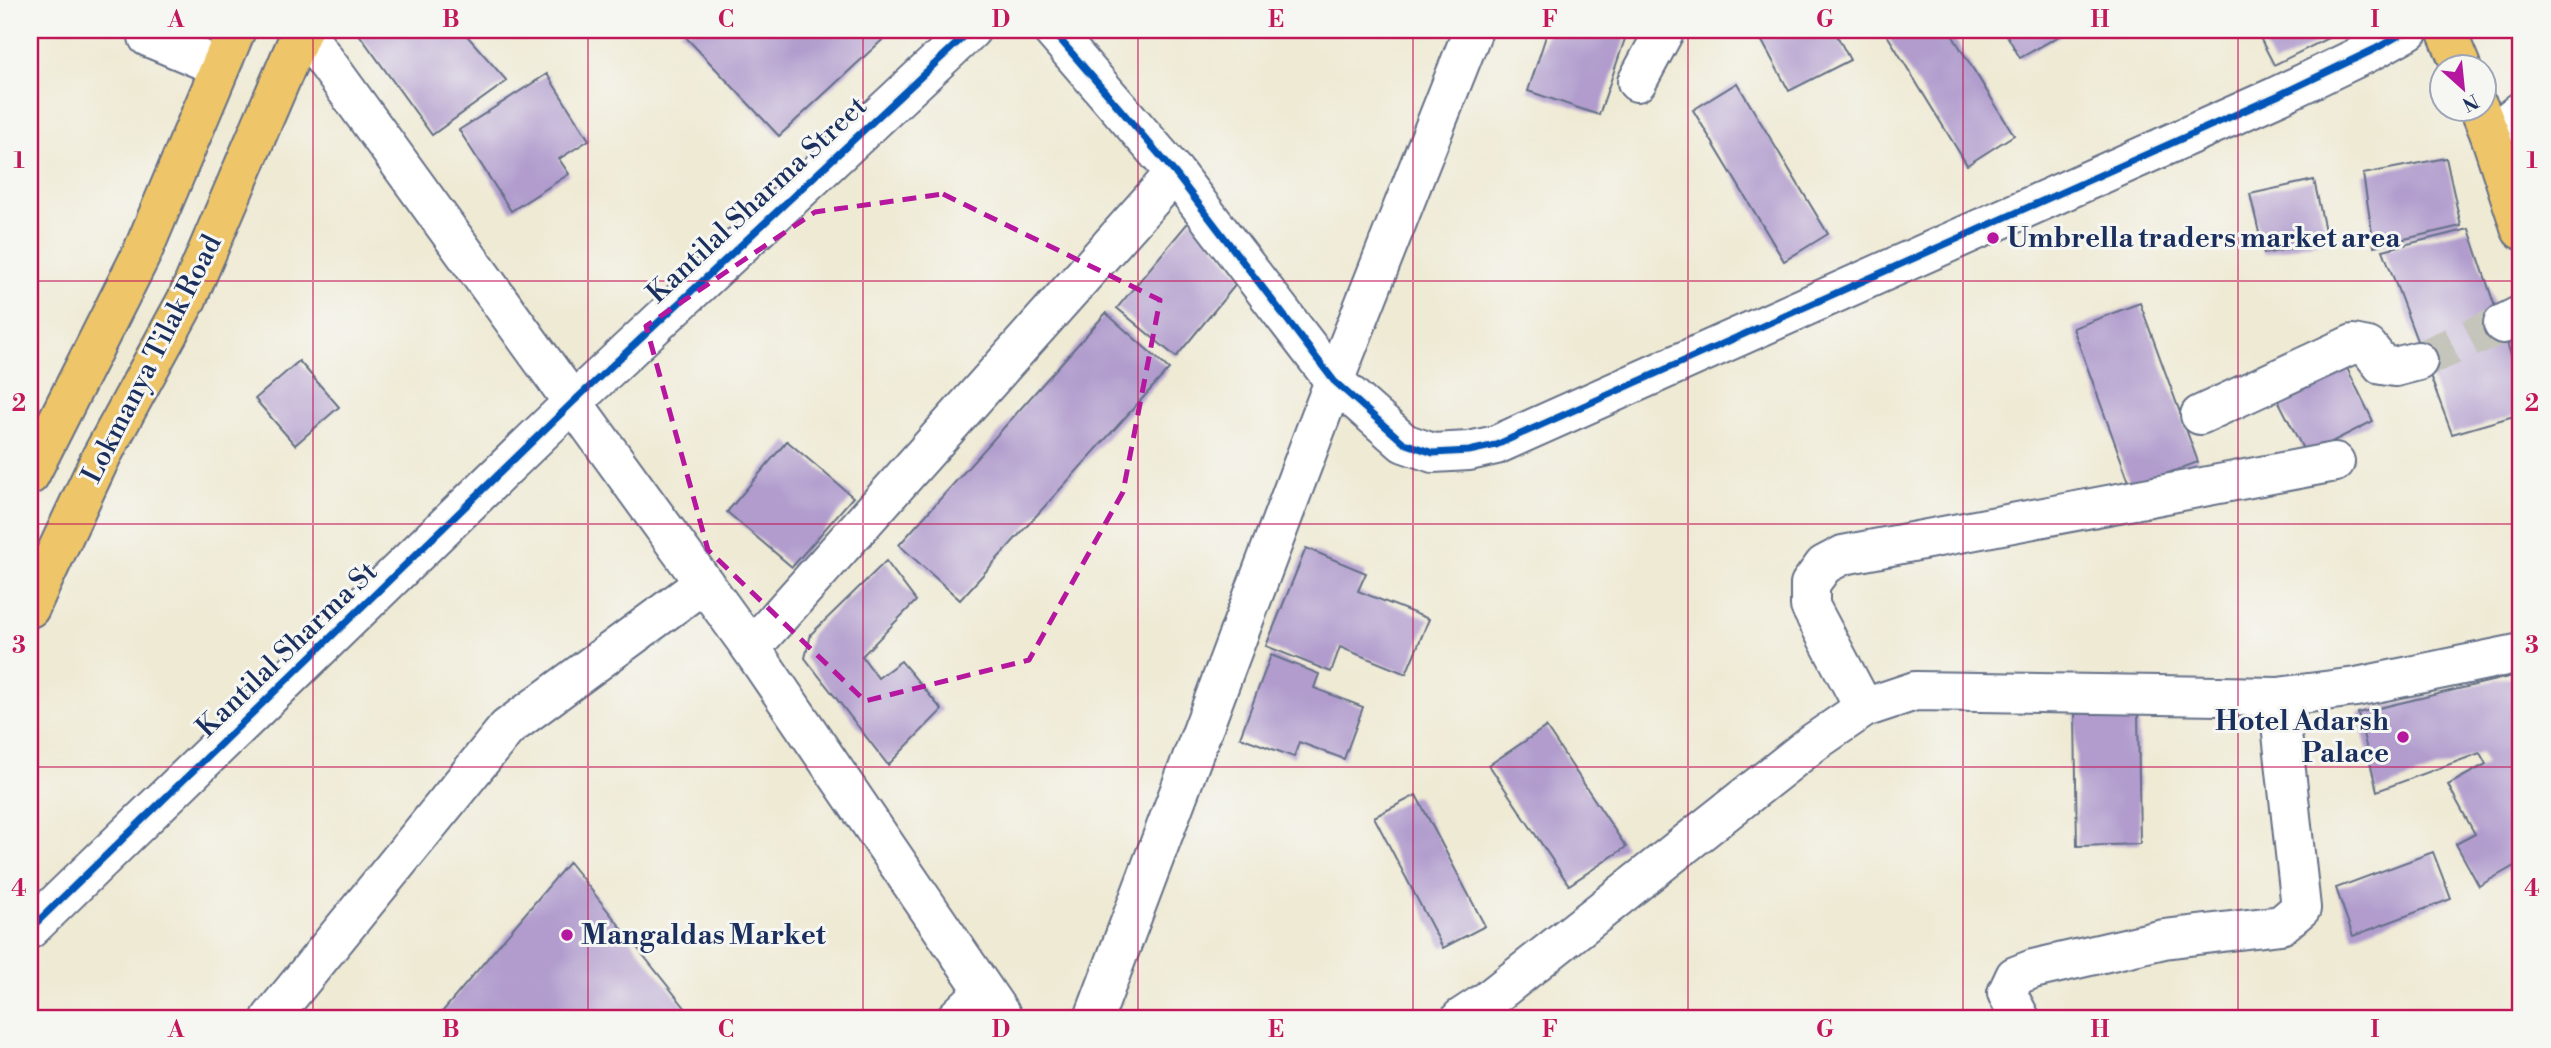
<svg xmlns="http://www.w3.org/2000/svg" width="2551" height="1048" viewBox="0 0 2551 1048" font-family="'Libre Bodoni',serif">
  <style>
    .building { fill: #b19ccd }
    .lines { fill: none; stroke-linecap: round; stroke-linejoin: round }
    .minor-tunnel { stroke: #c5c5bc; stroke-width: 38; stroke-dasharray: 38 19; stroke-linecap: butt }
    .minor-casing { stroke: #657087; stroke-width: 42 }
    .major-casing { stroke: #657087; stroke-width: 42 }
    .minor { stroke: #fff; stroke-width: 38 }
    .major { stroke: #eec569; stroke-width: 38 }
    .cycleway-casing { stroke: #f6f6f2; stroke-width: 11 }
    .cycleway { stroke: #0057b8; stroke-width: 7 }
    .marked { fill: none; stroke: #b5179e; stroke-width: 5; stroke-dasharray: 14 9; stroke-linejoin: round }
    .grid { fill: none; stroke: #c2185b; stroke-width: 2; stroke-opacity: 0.55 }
    .poi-dot { fill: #b5179e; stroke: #f6f6f2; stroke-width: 2.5 }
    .labels { text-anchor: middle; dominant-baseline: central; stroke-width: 6; stroke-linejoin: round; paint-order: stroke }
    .street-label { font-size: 28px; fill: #1b2f5e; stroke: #f6f6f2 }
    .poi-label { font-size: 28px; font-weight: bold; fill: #1b2f5e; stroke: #f6f6f2; text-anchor: start }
    .neatline { fill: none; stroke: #c2185b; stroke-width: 2.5 }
    .grid-label { font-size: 23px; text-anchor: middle; font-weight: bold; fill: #c2185b }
  </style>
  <rect width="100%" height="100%" fill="#f6f6f2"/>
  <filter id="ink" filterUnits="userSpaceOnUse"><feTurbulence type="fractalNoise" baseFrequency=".0143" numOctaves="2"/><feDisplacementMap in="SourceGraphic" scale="14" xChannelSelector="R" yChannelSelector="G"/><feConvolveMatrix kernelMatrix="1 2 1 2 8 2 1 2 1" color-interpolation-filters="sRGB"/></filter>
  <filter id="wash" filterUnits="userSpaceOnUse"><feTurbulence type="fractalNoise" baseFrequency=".00686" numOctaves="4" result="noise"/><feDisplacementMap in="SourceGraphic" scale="28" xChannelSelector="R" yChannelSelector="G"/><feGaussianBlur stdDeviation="1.57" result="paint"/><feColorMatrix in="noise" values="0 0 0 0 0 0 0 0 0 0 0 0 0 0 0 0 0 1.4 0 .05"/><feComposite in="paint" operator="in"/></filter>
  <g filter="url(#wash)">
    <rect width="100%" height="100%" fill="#efead4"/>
    <g id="blocks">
      <!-- building -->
      <g class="building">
        <polygon points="356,30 462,30 507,81 432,135"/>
        <polygon points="679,30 893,30 779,136"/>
        <polygon points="1548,30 1628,30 1599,115 1528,91"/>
        <polygon points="1756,30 1834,30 1850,60 1789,91"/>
        <polygon points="1884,30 1949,30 2014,135 1967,165"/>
        <polygon points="2004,30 2070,30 2020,58"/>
        <polygon points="2256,30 2344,30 2274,65"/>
        <polygon points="547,74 589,140 559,159 569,174 511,211 459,130"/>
        <polygon points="1737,83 1828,234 1784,261 1693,110"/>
        <polygon points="2446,158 2461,226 2374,246 2363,174"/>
        <polygon points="2314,180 2327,240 2264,254 2250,194"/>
        <polygon points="1191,219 1242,277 1176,357 1117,308"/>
        <polygon points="2469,229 2521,385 2521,414 2452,434 2383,250"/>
        <polygon points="2140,303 2198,462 2131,487 2073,328"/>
        <polygon points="1106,313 1169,369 960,600 899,545"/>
        <polygon points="299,361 339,407 295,445 255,399"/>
        <polygon points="2345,364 2373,421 2306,455 2276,396"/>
        <polygon points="787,441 853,497 792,567 727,512"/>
        <polygon points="1306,548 1366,573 1358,591 1429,619 1406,674 1340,647 1331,672 1266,646"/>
        <polygon points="886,561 916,601 862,656 878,678 901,661 942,710 888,765 805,658 811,634"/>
        <polygon points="1271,655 1319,674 1314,688 1363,707 1344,759 1299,742 1294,757 1240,737"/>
        <polygon points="2521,674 2521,862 2479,886 2456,844 2475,834 2448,785 2486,764 2480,753 2377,791 2358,713"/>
        <polygon points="2138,713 2140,844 2077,846 2075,714"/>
        <polygon points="1546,727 1626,847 1569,885 1489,765"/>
        <polygon points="1416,795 1485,926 1443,948 1374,817"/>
        <polygon points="2433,852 2451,899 2353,936 2336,888"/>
        <polygon points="569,862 686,1009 680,1018 437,1018"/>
      </g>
    </g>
  </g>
  <g filter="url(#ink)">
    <use href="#blocks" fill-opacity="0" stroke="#657087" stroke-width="2"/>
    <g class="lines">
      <!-- minor-tunnel -->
      <polyline class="minor-tunnel" points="2418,361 2503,324"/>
      <!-- minor casing -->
      <g class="minor-casing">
        <g id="minor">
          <polyline points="147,30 148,37 220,67"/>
          <polyline points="303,30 751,648 1003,1018"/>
          <polyline points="1052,30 1175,173 1334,381 1404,443 1433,453 1469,451 1496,445 2277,96 2375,49 2409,30"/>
          <polyline points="1637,82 1665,30"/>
          <polyline points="2490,135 2521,111"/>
          <polyline points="2503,324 2521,315"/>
          <polyline points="2200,415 2353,344 2368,347 2382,365 2395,367 2418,361"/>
          <polyline points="751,648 1175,173"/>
          <polyline points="1864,708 1810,606 1810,584 1824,565 1843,555 2335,462"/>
          <polyline points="30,929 573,402 971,30"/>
          <polyline points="271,1018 507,728 704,583"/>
          <polyline points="956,1018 984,991"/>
          <polyline points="1094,1018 1334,381 1473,30"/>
          <polyline points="1461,1018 1487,1001 1813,743 1864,708 1915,691 2278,697 2356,687 2521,653"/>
          <polyline points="2020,1018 2007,993 2015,976 2033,969 2164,939 2281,925 2301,908 2278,697"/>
        </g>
      </g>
      <!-- major casing -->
      <g class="major-casing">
        <g id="major">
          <polyline points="2446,30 2461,66"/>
          <polyline points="2479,108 2490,135 2521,230"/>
          <polyline points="30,475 142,253 236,30"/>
          <polyline points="30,608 101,457 187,299 302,30"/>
        </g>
      </g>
      <!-- minor -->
      <use href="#minor" class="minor"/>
      <!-- major -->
      <use href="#major" class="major"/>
      <!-- cycleway casing -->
      <g class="cycleway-casing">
        <g id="cycleway">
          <polyline points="1052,30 1175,173 1334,381 1404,443 1433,453 1469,451 1496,445 2277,96 2375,49 2409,30"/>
          <polyline points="30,929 573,402 971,30"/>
        </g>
      </g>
      <!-- cycleway -->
      <use href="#cycleway" class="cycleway"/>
    </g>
  </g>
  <!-- marked area -->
  <path class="marked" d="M943 194 1160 300 1123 492 1029 660 865 701 708 550 646 326 815 212Z"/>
  <!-- grid -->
  <path class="grid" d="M313 30V1018M588 30V1018M863 30V1018M1138 30V1018M1413 30V1018M1688 30V1018M1963 30V1018M2238 30V1018M30 281H2521M30 524H2521M30 767H2521"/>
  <!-- markers -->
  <g class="poi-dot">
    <circle cx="1993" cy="238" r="7"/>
    <circle cx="2403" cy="737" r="7"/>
    <circle cx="567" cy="935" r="7"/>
  </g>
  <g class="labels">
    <!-- street labels -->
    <g class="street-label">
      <text transform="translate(757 200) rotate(-43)">Kantilal Sharma Street</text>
      <text transform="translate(152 359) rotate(-63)">Lokmanya Tilak Road</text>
      <text transform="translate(287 650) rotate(-44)">Kantilal Sharma St</text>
    </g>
    <!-- poi labels -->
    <g class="poi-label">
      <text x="2007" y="238">Umbrella traders market area</text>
      <text x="2389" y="721" text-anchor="end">Hotel Adarsh<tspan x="2389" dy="32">Palace</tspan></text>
      <text x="581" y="935">Mangaldas Market</text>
    </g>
  </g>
  <!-- margin -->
  <rect width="2551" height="1048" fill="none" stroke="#f6f6f2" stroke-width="77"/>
  <!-- north arrow -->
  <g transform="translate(2463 88) rotate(153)"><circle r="33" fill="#f6f6f2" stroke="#9ea6b7" stroke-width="2"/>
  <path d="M0-5L12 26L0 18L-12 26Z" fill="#b5179e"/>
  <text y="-10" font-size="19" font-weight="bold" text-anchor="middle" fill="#1b2f5e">N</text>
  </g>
  <rect x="38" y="38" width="2474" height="972" class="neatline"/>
  <g class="grid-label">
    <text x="176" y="27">A</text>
    <text x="451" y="27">B</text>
    <text x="726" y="27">C</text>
    <text x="1001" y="27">D</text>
    <text x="1276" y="27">E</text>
    <text x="1550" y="27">F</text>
    <text x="1825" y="27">G</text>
    <text x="2100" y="27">H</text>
    <text x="2375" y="27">I</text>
    <text x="19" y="168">1</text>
    <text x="2532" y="168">1</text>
    <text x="19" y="411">2</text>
    <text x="2532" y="411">2</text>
    <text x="19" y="653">3</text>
    <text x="2532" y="653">3</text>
    <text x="19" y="896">4</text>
    <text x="2532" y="896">4</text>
    <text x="176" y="1037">A</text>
    <text x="451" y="1037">B</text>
    <text x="726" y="1037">C</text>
    <text x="1001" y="1037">D</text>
    <text x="1276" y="1037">E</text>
    <text x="1550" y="1037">F</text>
    <text x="1825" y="1037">G</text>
    <text x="2100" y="1037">H</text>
    <text x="2375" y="1037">I</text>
  </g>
</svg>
